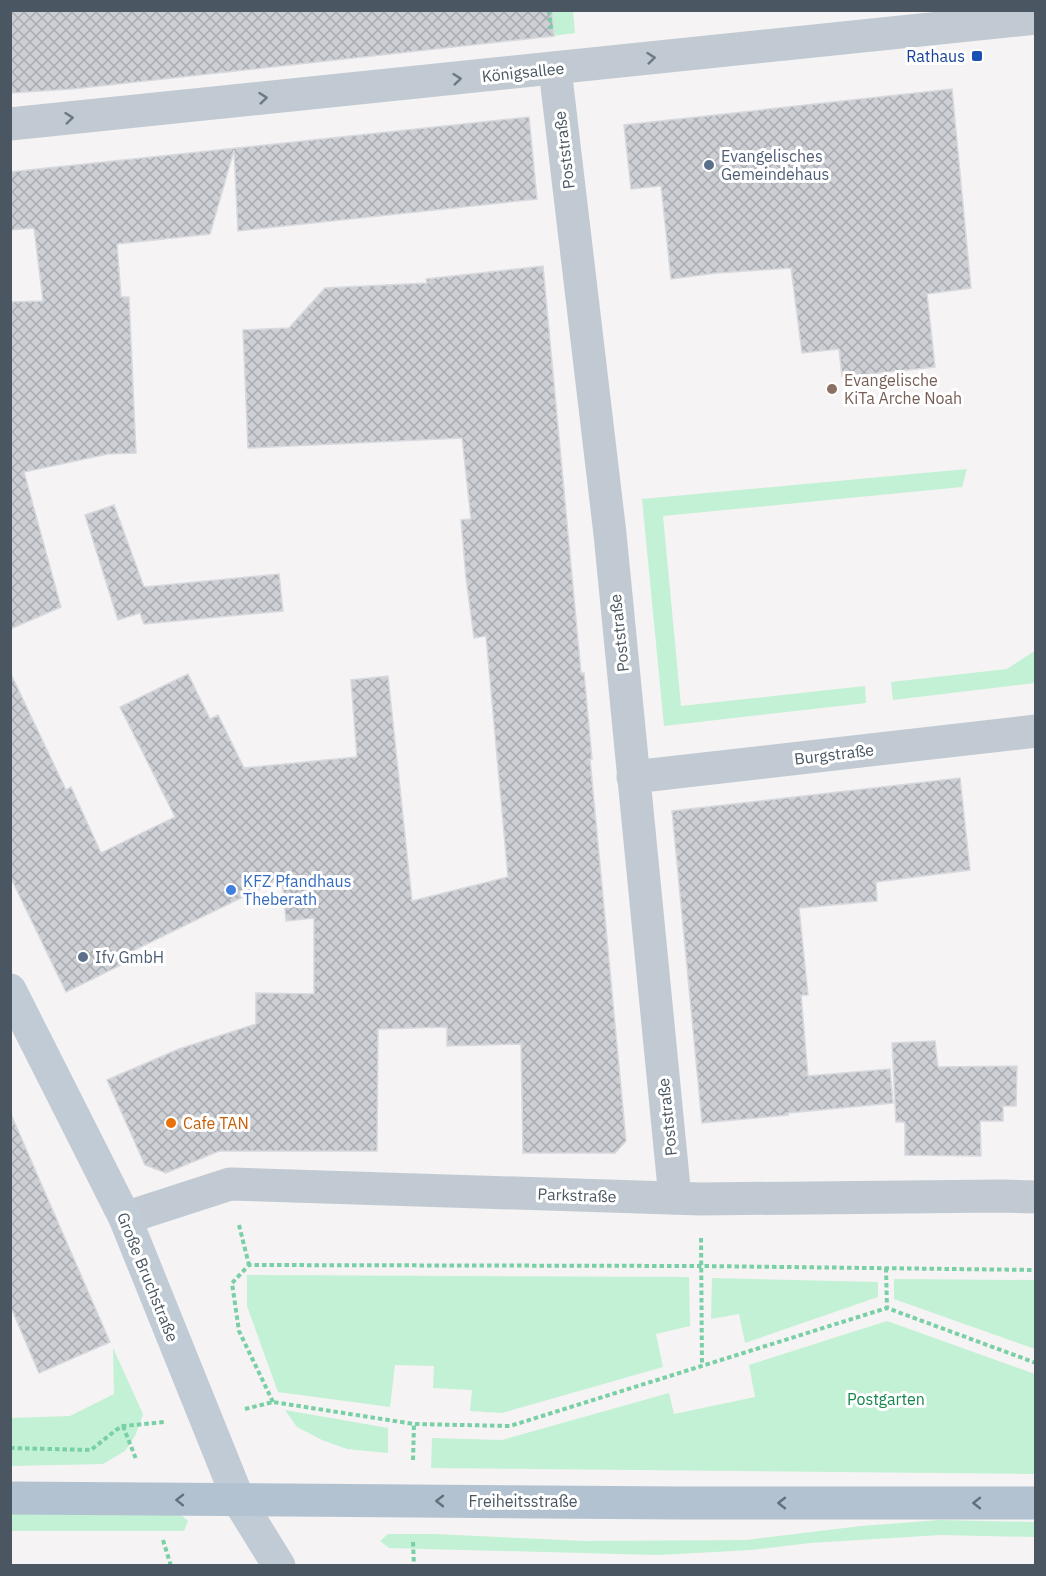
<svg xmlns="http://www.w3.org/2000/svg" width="1046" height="1576" viewBox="0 0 1046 1576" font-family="'IBM Plex Sans',sans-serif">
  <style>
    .green { fill: #c3f1d5 }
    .building { fill: url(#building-cross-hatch); stroke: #d7d9de; stroke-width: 1.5 }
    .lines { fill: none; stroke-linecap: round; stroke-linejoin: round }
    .path { stroke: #7ad0a6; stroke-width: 4; stroke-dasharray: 4.5 3; stroke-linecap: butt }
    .street { stroke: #c1cad2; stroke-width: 33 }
    .secondary { stroke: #c1cbd6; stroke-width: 33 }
    .primary { stroke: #b3c2d1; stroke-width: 33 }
    .oneway { stroke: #6e7983 }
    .oneway2 { stroke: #64717d }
    .transit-dot { fill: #1a4fb4; stroke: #fff; stroke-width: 2 }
    .service-dot { fill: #5c6f8a; stroke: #fff; stroke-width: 2 }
    .education-dot { fill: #8d6e63; stroke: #fff; stroke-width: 2 }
    .shop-dot { fill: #3f7fe0; stroke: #fff; stroke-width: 2 }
    .food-dot { fill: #e8710a; stroke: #fff; stroke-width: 2 }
    .labels { text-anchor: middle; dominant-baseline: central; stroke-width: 6; stroke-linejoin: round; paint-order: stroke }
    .transit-label { font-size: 16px; fill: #164399; stroke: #fff; text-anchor: end }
    .street-label { font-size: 16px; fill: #4a5661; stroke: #fff }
    .service-label { font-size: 16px; fill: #4e5e75; stroke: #fff; text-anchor: start }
    .education-label { font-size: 16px; fill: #785e54; stroke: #fff; text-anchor: start }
    .shop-label { font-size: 16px; fill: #366cbe; stroke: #fff; text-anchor: start }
    .food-label { font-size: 16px; fill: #c56008; stroke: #fff; text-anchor: start }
    .park-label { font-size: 16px; fill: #17864f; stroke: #fff }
  </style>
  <defs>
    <pattern id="building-cross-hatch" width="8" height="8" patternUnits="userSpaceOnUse" patternTransform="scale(1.5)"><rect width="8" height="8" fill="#cdcfd5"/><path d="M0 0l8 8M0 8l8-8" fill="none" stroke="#a8abb0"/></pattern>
  </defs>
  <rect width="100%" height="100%" fill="#f5f3f3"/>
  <!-- green -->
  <g class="green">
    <polygon points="526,11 573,11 575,33 529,39"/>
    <polygon points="967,469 962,487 663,516 681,706 865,686 866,703 664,726 642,499"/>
    <polygon points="1033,652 1035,652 1035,683 893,700 891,682 1007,669"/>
    <polygon points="247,1275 689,1277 690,1326 656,1334 663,1367 502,1413 470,1411 472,1390 433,1388 434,1366 395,1365 390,1407 278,1392 247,1306"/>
    <polygon points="712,1278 878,1282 878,1297 745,1343 739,1314 711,1319"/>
    <polygon points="894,1279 1035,1280 1035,1349 894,1299"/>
    <polygon points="887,1321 1035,1374 1035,1474 431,1468 432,1438 502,1440 669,1393 674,1414 755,1397 749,1365"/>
    <polygon points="113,1348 143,1414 136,1434 125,1451 103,1464 11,1466 11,1418 70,1416 114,1394"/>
    <polygon points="285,1410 388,1428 388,1453 347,1449 322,1440 297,1427"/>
    <polygon points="176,1511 188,1521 184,1531 11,1531 10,1514"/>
    <polygon points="940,1520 1035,1522 1035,1537 941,1535 810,1543 751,1550 658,1555 389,1548 380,1541 388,1534 433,1534 585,1541 746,1540 861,1526"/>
  </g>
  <!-- building -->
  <g class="building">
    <polygon points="10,10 552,10 554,36 72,89 10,93"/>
    <polygon points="952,89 971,288 927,294 935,367 842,377 839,349 802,353 791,268 717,273 671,279 661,186 631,189 624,125"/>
    <polygon points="529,117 537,199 238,231 234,150 210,234 117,244 121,297 129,297 136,453 108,454 24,472 61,607 10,629 10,302 43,301 34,228 10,230 10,172"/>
    <polygon points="543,266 581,673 584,673 592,759 590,759 626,1141 615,1153 523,1153 521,1044 447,1046 447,1027 378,1029 377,1151 219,1151 166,1173 145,1165 107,1080 179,1049 256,1024 256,993 314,994 314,918 286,921 282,878 118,958 121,965 66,992 10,876 10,672 66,790 71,787 101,853 175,817 120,707 188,674 210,719 218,715 244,768 357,757 351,680 388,676 412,901 508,877 486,636 474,638 466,578 461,520 471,519 462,438 248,448 243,330 289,328 325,288 427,283 426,279"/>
    <polygon points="114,505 144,587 279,574 283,611 144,624 140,613 118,620 85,515"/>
    <polygon points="960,778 970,870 876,882 877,901 799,908 808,995 801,995 808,1076 890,1069 893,1103 788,1113 788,1115 702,1123 672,811"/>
    <polygon points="935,1041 938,1067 1017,1066 1016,1106 1003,1106 1003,1121 980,1121 981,1156 905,1155 905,1122 896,1122 892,1043"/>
    <polygon points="10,1112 110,1342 39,1373 10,1305"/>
  </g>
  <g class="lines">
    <!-- path -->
    <g class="path">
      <polyline points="549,10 551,29"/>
      <polyline points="239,1225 249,1265"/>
      <polyline points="701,1238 702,1365"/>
      <polyline points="886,1268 887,1308"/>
      <polyline points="273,1402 239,1331 232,1283 249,1265 701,1266 1036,1270"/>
      <polyline points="245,1409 273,1402 414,1424 510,1426 887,1308 1036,1363"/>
      <polyline points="123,1426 136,1459"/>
      <polyline points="10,1448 91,1450 116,1430 123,1426 164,1422"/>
      <polyline points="413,1460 414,1424"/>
      <polyline points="163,1540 171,1566"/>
      <polyline points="413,1542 414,1566"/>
    </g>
    <!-- street -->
    <g class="street">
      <polyline points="555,69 610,534 675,1198"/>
      <polyline points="10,124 1036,18"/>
      <polyline points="633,777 1036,731"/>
      <polyline points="125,1218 230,1184 701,1199 1002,1196 1036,1197"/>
    </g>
    <!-- secondary -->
    <polyline class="secondary" points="10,990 125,1218 239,1501 279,1566"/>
    <!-- primary -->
    <polyline class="primary" points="10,1498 682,1503 1036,1503"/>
  </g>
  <!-- one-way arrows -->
  <defs><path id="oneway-chevron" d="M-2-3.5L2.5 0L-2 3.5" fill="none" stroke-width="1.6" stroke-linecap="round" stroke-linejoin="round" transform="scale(1.5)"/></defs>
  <g class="oneway">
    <use href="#oneway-chevron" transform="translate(651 58) rotate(-6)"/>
    <use href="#oneway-chevron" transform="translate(457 79) rotate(-6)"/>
    <use href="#oneway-chevron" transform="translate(263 98) rotate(-6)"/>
    <use href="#oneway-chevron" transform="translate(69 118) rotate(-6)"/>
  </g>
  <g class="oneway2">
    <use href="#oneway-chevron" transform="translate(180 1500) rotate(-179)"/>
    <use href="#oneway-chevron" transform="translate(440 1501) rotate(-180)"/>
    <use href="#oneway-chevron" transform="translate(782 1503) rotate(-180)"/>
    <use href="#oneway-chevron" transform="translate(977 1503) rotate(-180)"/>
  </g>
  <!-- markers -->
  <rect class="transit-dot" x="971" y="50" width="12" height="12" rx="3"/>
  <g class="service-dot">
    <circle cx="709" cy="165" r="6"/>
    <circle cx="83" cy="957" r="6"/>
  </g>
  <circle class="education-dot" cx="832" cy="389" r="6"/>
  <circle class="shop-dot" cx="231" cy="890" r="6"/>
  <circle class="food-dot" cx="171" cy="1123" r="6"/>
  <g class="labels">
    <!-- transit labels -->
    <g class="transit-label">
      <text x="965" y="56">Rathaus</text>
    </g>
    <!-- street labels -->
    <g class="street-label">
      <text transform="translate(523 72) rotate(-6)">Königsallee</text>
      <text transform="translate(564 150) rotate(-97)">Poststraße</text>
      <text transform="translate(619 633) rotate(-96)">Poststraße</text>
      <text transform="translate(834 754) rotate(-7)">Burgstraße</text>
      <text transform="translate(667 1117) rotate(-96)">Poststraße</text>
      <text transform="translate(577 1195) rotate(2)">Parkstraße</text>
      <text transform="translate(148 1277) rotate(68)">Große Bruchstraße</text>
      <text x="523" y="1501">Freiheitsstraße</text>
    </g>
    <!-- service labels -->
    <g class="service-label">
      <text x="721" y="156">Evangelisches<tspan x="721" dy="18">Gemeindehaus</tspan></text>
      <text x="95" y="957">Ifv GmbH</text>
    </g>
    <!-- education labels -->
    <g class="education-label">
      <text x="844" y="380">Evangelische<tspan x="844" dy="18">KiTa Arche Noah</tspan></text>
    </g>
    <!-- shop labels -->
    <g class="shop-label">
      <text x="243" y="881">KFZ Pfandhaus<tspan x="243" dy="18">Theberath</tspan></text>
    </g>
    <!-- food labels -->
    <g class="food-label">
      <text x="183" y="1123">Cafe TAN</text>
    </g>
    <!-- park labels -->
    <g class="park-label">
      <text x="886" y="1399">Postgarten</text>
    </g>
  </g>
  <!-- border -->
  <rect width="1046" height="1576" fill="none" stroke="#4a5661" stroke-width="24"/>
</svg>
